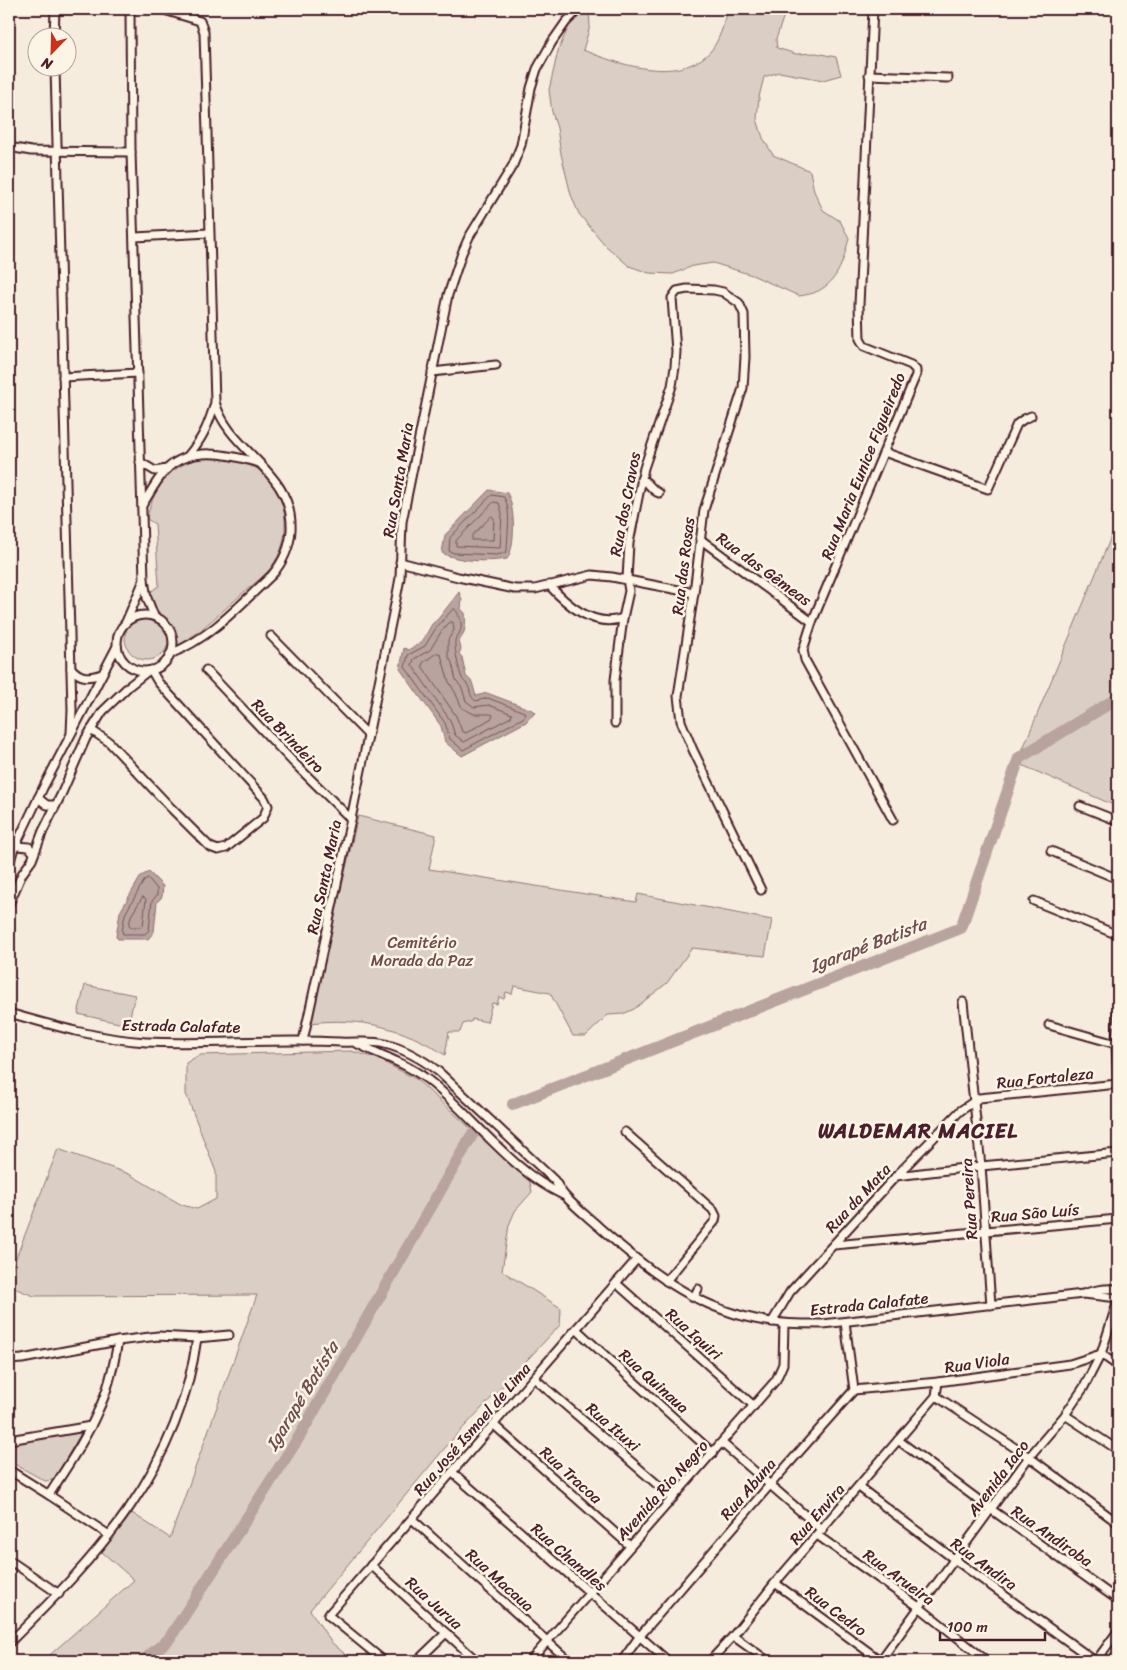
<svg xmlns="http://www.w3.org/2000/svg" width="1127" height="1670" viewBox="0 0 1127 1670" font-family="Sriracha,sans-serif">
  <style>
    .green { fill: #dbcec4; stroke: #927678 }
    .water { fill: #b8a39e; stroke: #8c6e70 }
    .lines { fill: none; stroke-linecap: round; stroke-linejoin: round }
    .shore { stroke: #765459; stroke-width: 1 }
    .river { stroke: #b8a39e; stroke-width: 12 }
    .minor-casing { stroke: #4a1f2b; stroke-width: 11 }
    .minor { stroke: #fcf5e5; stroke-width: 7 }
    .labels { text-anchor: middle; dominant-baseline: central; stroke-width: 5; stroke-linejoin: round; paint-order: stroke }
    .street-label { font-size: 16px; fill: #4a1f2b; stroke: #fcf5e5 }
    .park-label { font-size: 16px; fill: #6e4b51; stroke: #fcf5e5 }
    .water-label { font-size: 18px; font-style: italic; fill: #704d53; stroke: #fcf5e5 }
    .district-label { font-size: 21px; font-weight: bold; letter-spacing: 1px; fill: #4a1f2b; stroke: #fcf5e5 }
  </style>
  <rect width="100%" height="100%" fill="#f5ecde"/>
  <filter id="ink" filterUnits="userSpaceOnUse"><feTurbulence type="fractalNoise" baseFrequency=".02" numOctaves="2"/><feDisplacementMap in="SourceGraphic" scale="10" xChannelSelector="R" yChannelSelector="G"/><feConvolveMatrix kernelMatrix="1 2 1 2 8 2 1 2 1" color-interpolation-filters="sRGB"/></filter>
  <g filter="url(#ink)">
    <!-- green -->
    <g class="green">
      <path d="M729 9H786L776 39 777 48 796 54 816 53 836 57 841 75 823 80 779 72 764 77 759 97 757 119 763 138 773 155 810 171 814 191 823 210 840 221 849 238C844 258 839 281 818 291 813 294 805 295 799 296L752 275 713 263 693 266 673 274 649 273 629 266 606 246 579 214 571 195 561 154 557 128 552 112 549 90 558 51 574 14 589 10 590 26 583 50C618 64 675 84 708 54 720 42 723 24 729 9Z"/>
      <path d="M213 456C223 458 236 459 246 463 285 478 296 531 274 563 267 574 255 583 244 592 222 612 201 631 177 647 177 623 153 615 150 592L159 586 155 524 147 519C154 482 175 460 213 456Z"/>
      <polygon points="1118,520 1118,807 1017,763"/>
      <circle cx="147" cy="638" r="22"/>
      <path d="M358 816 436 835 429 869 636 902 638 894 772 920 765 956 692 948 667 983 634 1009 623 1014 608 1015 586 1036H573L550 993 514 986 512 994 506 992 504 999 499 997 497 1004 492 1003 487 1022 472 1019V1021L463 1024 460 1032H449L445 1055C404 1027 359 1017 310 1023Z"/>
      <polygon points="85,985 135,995 128,1025 78,1014"/>
      <polygon points="351,1051 376,1058 416,1079 530,1182 532,1192 515,1211 509,1225 502,1271 561,1308 560,1325 449,1443 310,1610 331,1642 353,1661 43,1661 134,1580 102,1552 132,1513 170,1538 257,1295 34,1296 9,1286 9,1276 58,1149 129,1174 182,1205 197,1209 216,1199 216,1172 186,1094 186,1063 199,1055"/>
      <polygon points="77,1429 80,1433 80,1438 54,1480 45,1481 9,1461 9,1440"/>
    </g>
    <!-- water -->
    <g class="water">
      <path d="M489 490 507 493C515 505 516 547 507 559 487 562 460 562 442 553L445 535Z"/>
      <path d="M459 592 462 600 461 609 465 613C466 624 466 632 459 641L461 649 459 654 462 657 466 676 472 682 476 696 487 693 532 710 535 713 526 722 462 756 445 742 441 726 400 669 404 648 408 650 422 642 432 624 438 619Z"/>
      <polygon points="149,872 163,886 162,897 157,902 154,932 148,939 118,939 116,937 120,912 141,876"/>
    </g>
    <g class="lines">
      <!-- shore -->
      <g class="shore">
        <path d="M492 495 504 497C512 511 507 534 507 551L505 553 497 555 454 553 449 551 450 538Z"/>
        <polygon points="494,502 499,503 502,513 500,548 456,546 456,541"/>
        <polygon points="492,516 494,518 493,540 472,540 472,536"/>
        <path d="M455 609C460 616 464 625 459 634 457 637 455 638 455 641 454 647 459 672 462 678 464 683 464 680 467 684 471 690 469 697 476 701L488 698 524 712 526 714 523 718 463 750 450 739 445 723 405 667 408 655 425 646 436 628 452 610Z"/>
        <polygon points="450,622 453,622 454,630 448,640 448,655 452,663 456,680 462,688 466,701 474,707 489,705 512,714 511,717 464,742 455,735 450,720 412,665 414,659 430,650 441,632"/>
        <polygon points="437,653 441,655 449,682 455,692 462,708 474,714 491,714 493,715 492,718 466,733 462,731 456,716 422,666 423,663"/>
        <polygon points="148,878 157,889 157,895 152,901 149,930 145,934 123,934 122,931 125,914 144,881"/>
        <polygon points="143,897 146,899 143,926 141,927 131,927 129,925 131,916"/>
      </g>
      <!-- river -->
      <g class="river">
        <polyline points="513,1104 961,928 1019,758 1118,698"/>
        <polyline points="143,1661 169,1639 299,1437 472,1135"/>
      </g>
      <!-- minor casing -->
      <g class="minor-casing">
        <g id="minor">
          <polyline points="130,9 131,152 144,580 147,598 154,616"/>
          <path d="M161 9 200 21 204 32 215 402C229 452 294 471 291 530 290 547 283 562 272 575 241 604 211 638 170 654"/>
          <polyline points="873,9 859,305 860,339 864,346 911,365 916,370 916,375 812,622 803,650 805,660 893,820"/>
          <polyline points="54,38 55,9"/>
          <polyline points="55,68 72,710 71,733"/>
          <polyline points="869,75 948,78"/>
          <polyline points="9,147 31,151 131,152"/>
          <polyline points="135,237 209,233"/>
          <polyline points="432,372 496,365"/>
          <polyline points="63,377 138,373"/>
          <polyline points="884,452 988,489 1017,424 1024,419 1031,416"/>
          <path d="M187 457C203 438 208 426 215 403"/>
          <polyline points="140,462 155,471 167,469"/>
          <path d="M641 479C650 482 650 490 659 493"/>
          <path d="M143 504C150 493 156 481 165 471 189 445 229 454 259 463"/>
          <polyline points="700,539 812,622"/>
          <polyline points="400,562 458,577 515,589 535,589 592,575 612,577 694,593"/>
          <path d="M549 585C567 605 594 629 623 618"/>
          <circle cx="145" cy="643" r="28"/>
          <polyline points="126,622 144,580"/>
          <polyline points="271,636 368,735"/>
          <path d="M71 668C81 679 88 678 102 674"/>
          <polyline points="206,670 293,762 351,819"/>
          <polyline points="615,723 615,680 623,618 629,591 627,579 629,543 644,468 672,386 675,367 676,351 672,298 677,291 687,289 714,290 723,292 739,303 744,314 745,357 743,388 704,510 694,593 678,696 681,721 693,750 761,890"/>
          <polyline points="91,730 109,742 171,808 210,847 218,850 226,848 263,818 268,806 264,798 158,682 151,670"/>
          <polyline points="38,798 47,805 56,805"/>
          <polyline points="1080,806 1118,821"/>
          <polyline points="16,846 29,847 34,853"/>
          <polyline points="1051,851 1118,879"/>
          <polyline points="9,865 13,851 43,788 117,646"/>
          <polyline points="1034,901 1118,935"/>
          <polyline points="9,904 22,874 32,860 43,831 61,795 86,738 103,711 129,686 148,671"/>
          <polyline points="963,1002 981,1166 991,1305"/>
          <polyline points="1118,1008 1116,1044 1118,1083"/>
          <path d="M9 1013C54 1026 99 1039 146 1042 211 1045 275 1038 340 1042 355 1043 370 1040 385 1044 405 1049 422 1059 439 1072L554 1180C558 1185 561 1192 565 1196 575 1207 588 1217 599 1227 645 1268 692 1306 755 1319 778 1324 800 1324 823 1324L1083 1294C1094 1290 1106 1288 1118 1289"/>
          <polyline points="1049,1025 1116,1044"/>
          <polyline points="303,1041 351,819 397,594 400,578 402,522 448,295 462,253 469,237 513,165 521,145 531,88 537,69 552,42 566,22 579,9"/>
          <path d="M356 1043C382 1056 411 1065 433 1084 475 1119 513 1172 563 1195"/>
          <polyline points="625,1132 713,1210 716,1216 715,1221 666,1281"/>
          <polyline points="896,1176 981,1166 1118,1153"/>
          <polyline points="834,1245 1118,1219"/>
          <polyline points="616,1283 754,1406"/>
          <polyline points="1084,1294 1118,1298"/>
          <polyline points="694,1297 698,1289"/>
          <polyline points="772,1322 790,1292 896,1176 960,1111 979,1098 1118,1084"/>
          <polyline points="576,1329 713,1453"/>
          <polyline points="9,1360 22,1359 118,1341 158,1336 197,1338 229,1335"/>
          <polyline points="534,1378 673,1498"/>
          <polyline points="854,1390 938,1382 1070,1364 1101,1354 1118,1366"/>
          <polyline points="936,1396 1029,1457 1118,1523"/>
          <polyline points="1065,1415 1118,1450"/>
          <polyline points="494,1425 630,1546"/>
          <polyline points="9,1440 91,1426"/>
          <polyline points="898,1440 992,1510 1118,1600"/>
          <polyline points="722,1443 822,1530"/>
          <polyline points="9,1470 49,1495 109,1535"/>
          <polyline points="453,1473 668,1661"/>
          <polyline points="859,1487 954,1559 1095,1661"/>
          <path d="M49 1495C66 1468 85 1441 98 1411 109 1389 114 1365 118 1341"/>
          <polyline points="412,1519 569,1661"/>
          <polyline points="817,1535 919,1607 987,1661"/>
          <polyline points="9,1560 59,1594"/>
          <polyline points="371,1565 477,1661"/>
          <polyline points="775,1583 881,1661"/>
          <polyline points="733,1636 768,1661"/>
          <path d="M9 1643C99 1554 179 1470 197 1338"/>
          <polyline points="384,1661 328,1615 636,1260"/>
          <polyline points="417,1661 446,1633"/>
          <polyline points="530,1661 776,1380 783,1364 784,1324"/>
          <polyline points="622,1661 639,1637 769,1486 854,1390 845,1322"/>
          <polyline points="710,1661 733,1636 775,1583 936,1396 938,1382"/>
          <polyline points="880,1661 1029,1457 1065,1415 1084,1387 1101,1354 1118,1300"/>
          <polyline points="1096,1661 1118,1631"/>
        </g>
      </g>
      <!-- minor -->
      <use href="#minor" class="minor"/>
    </g>
  </g>
  <g class="labels">
    <!-- street labels -->
    <g class="street-label">
      <text transform="translate(863 466) rotate(-68)">Rua Maria Eunice Figueiredo</text>
      <text transform="translate(398 480) rotate(-80)">Rua Santa Maria</text>
      <text transform="translate(625 504) rotate(-79)">Rua dos Cravos</text>
      <text transform="translate(683 566) rotate(-83)">Rua das Rosas</text>
      <text transform="translate(764 569) rotate(36)">Rua das Gêmeas</text>
      <text transform="translate(288 736) rotate(46)">Rua Brindeiro</text>
      <text transform="translate(324 877) rotate(-78)">Rua Santa Maria</text>
      <text transform="translate(181 1026) rotate(1)">Estrada Calafate</text>
      <text transform="translate(1045 1078) rotate(-6)">Rua Fortaleza</text>
      <text transform="translate(858 1198) rotate(-47)">Rua da Mata</text>
      <text transform="translate(969 1199) rotate(-94)">Rua Pereira</text>
      <text transform="translate(1035 1213) rotate(-5)">Rua São Luís</text>
      <text transform="translate(869 1304) rotate(-6)">Estrada Calafate</text>
      <text transform="translate(694 1334) rotate(42)">Rua Iquiri</text>
      <text transform="translate(977 1363) rotate(-8)">Rua Viola</text>
      <text transform="translate(654 1381) rotate(42)">Rua Quinaua</text>
      <text transform="translate(613 1427) rotate(41)">Rua Ituxi</text>
      <text transform="translate(472 1429) rotate(-49)">Rua José Ismael de Lima</text>
      <text transform="translate(571 1475) rotate(42)">Rua Tracoa</text>
      <text transform="translate(998 1478) rotate(-53)">Avenida Iaco</text>
      <text transform="translate(748 1489) rotate(-49)">Rua Abuna</text>
      <text transform="translate(662 1490) rotate(-48)">Avenida Rio Negro</text>
      <text transform="translate(817 1514) rotate(-49)">Rua Envira</text>
      <text transform="translate(1052 1536) rotate(35)">Rua Andiroba</text>
      <text transform="translate(569 1557) rotate(41)">Rua Chandles</text>
      <text transform="translate(984 1564) rotate(36)">Rua Andira</text>
      <text transform="translate(899 1577) rotate(36)">Rua Arueira</text>
      <text transform="translate(500 1580) rotate(42)">Rua Macaua</text>
      <text transform="translate(434 1603) rotate(42)">Rua Jurua</text>
      <text transform="translate(836 1611) rotate(37)">Rua Cedro</text>
    </g>
    <!-- park labels -->
    <g class="park-label">
      <text x="422" y="942">Cemitério<tspan x="422" dy="18">Morada da Paz</tspan></text>
    </g>
    <!-- water labels -->
    <g class="water-label">
      <text transform="translate(868 945) rotate(-21)">Igarapé Batista</text>
      <text transform="translate(302 1396) rotate(-59)">Igarapé Batista</text>
    </g>
    <!-- district labels -->
    <g class="district-label">
      <text x="918" y="1131">WALDEMAR MACIEL</text>
    </g>
  </g>
  <!-- margin -->
  <rect width="1127" height="1670" fill="none" stroke="#fcf5e5" stroke-width="30"/>
  <rect x="15" y="15" width="1097" height="1640" fill="none" stroke="#4a1f2b" stroke-width="2" filter="url(#ink)"/>
  <!-- north arrow -->
  <g transform="translate(52 52) rotate(203)"><circle r="24" fill="#fcf5e5" stroke="#b59f9b"/>
  <path d="M0-4L9 19L0 12L-9 19Z" fill="#c8321e"/>
  <text y="-8" font-size="14" font-weight="bold" text-anchor="middle" fill="#4a1f2b">N</text>
  </g>
  <!-- scale -->
  <path d="M940 1632v8h105v-8" fill="none" stroke="#4a1f2b" stroke-width="2.5"/>
  <text x="947" y="1632" font-size="15" fill="#4a1f2b" stroke="#fcf5e5" stroke-width="4" paint-order="stroke">100 m</text>
</svg>
